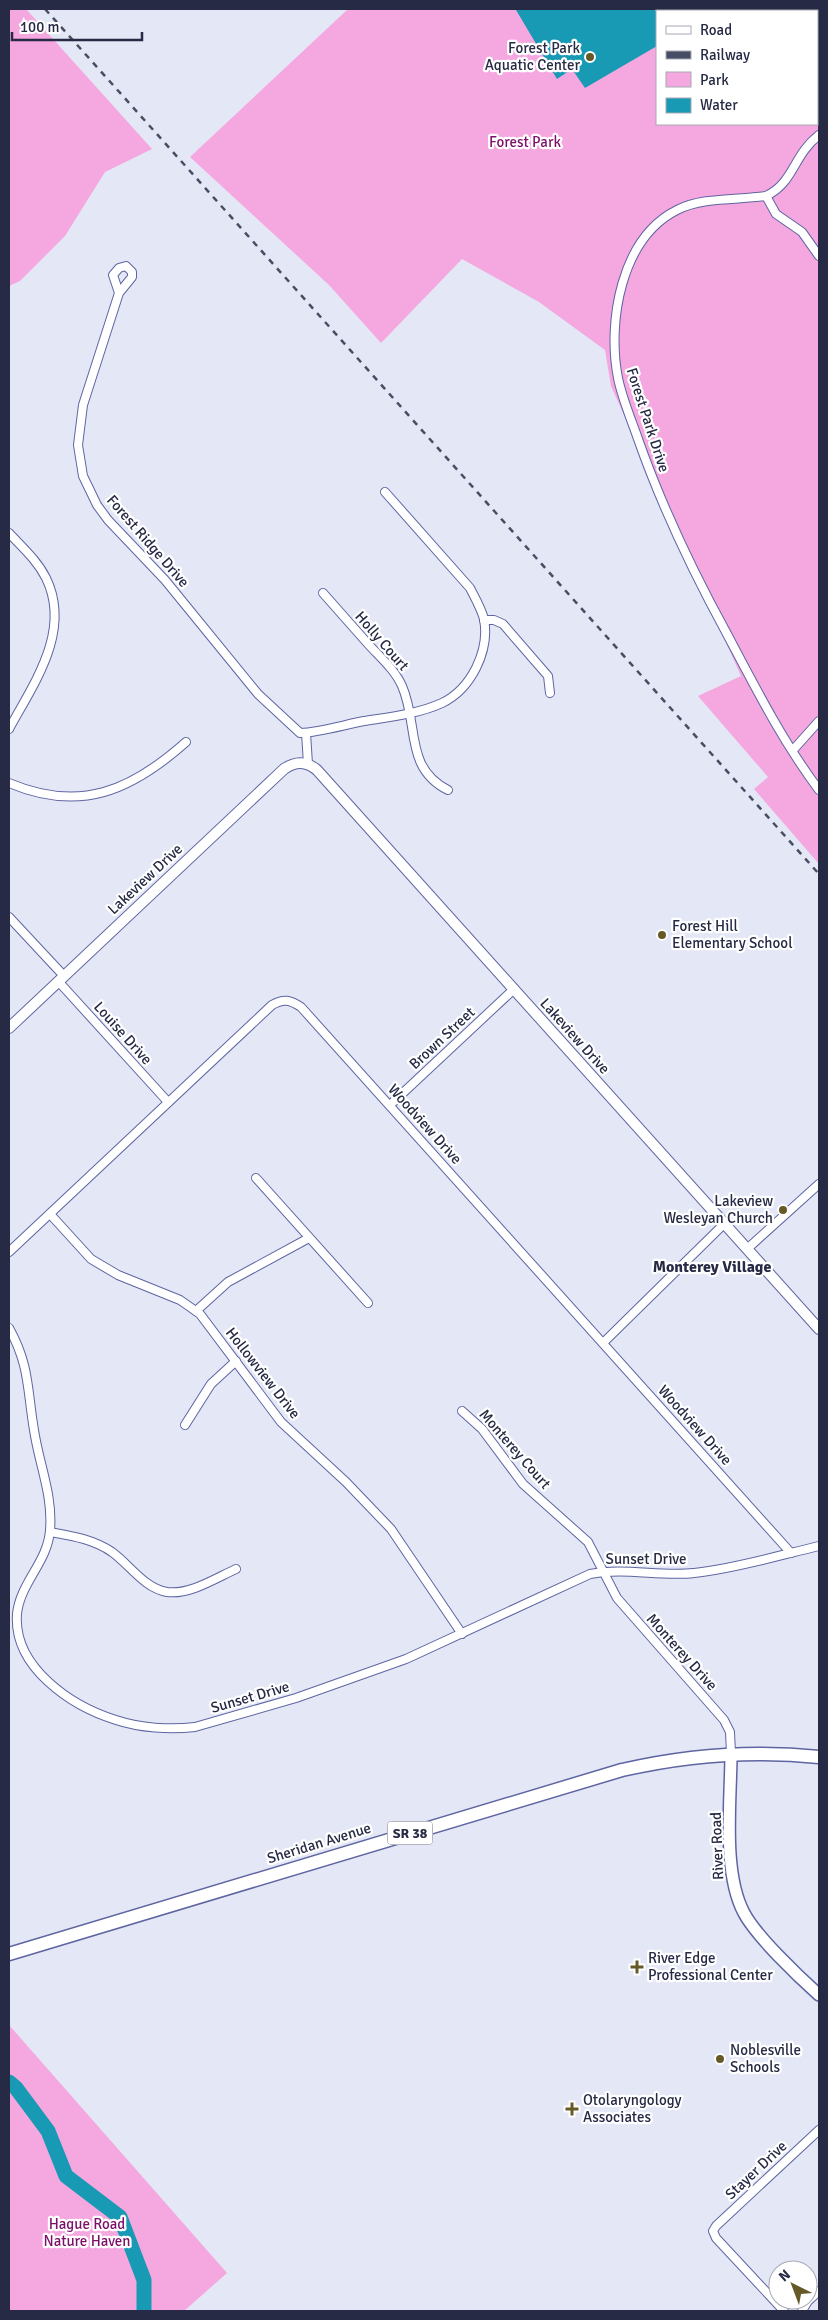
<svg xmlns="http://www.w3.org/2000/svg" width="828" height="2320" viewBox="0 0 828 2320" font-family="Signika,sans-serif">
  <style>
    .green { fill: #f5a7df }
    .water { fill: #189ab5 }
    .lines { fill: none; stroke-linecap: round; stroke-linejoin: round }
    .river { stroke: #189ab5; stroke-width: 15 }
    .minor-casing { stroke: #5e65a2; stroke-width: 10 }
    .tertiary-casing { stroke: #5e65a2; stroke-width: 12 }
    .secondary-casing { stroke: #5e65a2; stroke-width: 14 }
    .primary-casing { stroke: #5e65a2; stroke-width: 15 }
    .minor { stroke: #fff; stroke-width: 8 }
    .tertiary { stroke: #fff; stroke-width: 10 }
    .secondary { stroke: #fff; stroke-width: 11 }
    .primary { stroke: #fff; stroke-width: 12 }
    .rail { stroke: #484c64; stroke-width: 2.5; stroke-dasharray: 6 6; stroke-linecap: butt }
    .poi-dot { fill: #655a27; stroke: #fff; stroke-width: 2 }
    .labels { text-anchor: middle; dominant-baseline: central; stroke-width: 4.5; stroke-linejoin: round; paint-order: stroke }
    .shield { fill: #fff; stroke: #676a7c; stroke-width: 1 }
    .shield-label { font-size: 14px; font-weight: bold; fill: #262a44 }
    .poi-label { font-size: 15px; fill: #262a44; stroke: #fff; text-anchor: start }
    .park-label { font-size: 15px; fill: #7c1068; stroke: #fff }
    .street-label { font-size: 15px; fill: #262a44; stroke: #fff }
    .neighbourhood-label { font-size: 16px; font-weight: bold; fill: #262a44; stroke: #fff }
  </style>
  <rect width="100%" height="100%" fill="#e4e7f5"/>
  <!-- green -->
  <g class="green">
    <polygon points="9,9 26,9 152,149 105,172 65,236 20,281 9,286"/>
    <polygon points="348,9 770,9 772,11 657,11 657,124 817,124 817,76 819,79 819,864 754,789 768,777 698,696 741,676 611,386 605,350 539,302 462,259 381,343 329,285 190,157"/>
    <polygon points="9,2025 227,2273 184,2311 9,2311"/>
  </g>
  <!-- water -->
  <polygon class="water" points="518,9 654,9 657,12 657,46 585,88 572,69 557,79 516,10"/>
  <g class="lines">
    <!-- river -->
    <polyline class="river" points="9,2082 16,2088 48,2131 66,2176 120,2217 144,2280 144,2311"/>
    <!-- minor casing -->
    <g class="minor-casing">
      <g id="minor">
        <path d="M819 135C793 155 794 183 766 196 738 200 702 197 677 210 621 238 607 322 618 378 622 398 631 419 638 439 662 507 692 570 727 634 755 687 783 742 819 790"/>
        <polyline points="766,196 776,214 802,232 819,256"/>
        <path d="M119 293 113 275 119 268 126 266 132 272V277L119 293 83 405 78 445 83 476 97 505 108 520 165 580 258 694 300 733C321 732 343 725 364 721 389 717 418 714 442 703 471 689 490 651 484 619 481 608 475 598 470 588L385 492"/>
        <path d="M9 533C22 547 37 560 46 578 72 631 34 683 9 729"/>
        <path d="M323 593C338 610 353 627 369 645 381 658 395 670 402 686 419 724 404 768 448 790"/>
        <polyline points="484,620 494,620 503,624 548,676 550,693"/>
        <polyline points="306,733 308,764"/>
        <polyline points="793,750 819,721"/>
        <path d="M9 783C80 813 131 791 186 742"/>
        <polyline points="9,917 64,976"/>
        <polyline points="58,981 168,1102"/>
        <polyline points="390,1105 513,990"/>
        <polyline points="256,1178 368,1303"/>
        <polyline points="50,1214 91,1259 118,1275 180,1300 200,1314 281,1422 346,1482 391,1529 462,1634"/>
        <polyline points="747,1249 819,1184"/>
        <path d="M9 1252 272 1005C284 998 290 1000 301 1007L791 1553"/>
        <polyline points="196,1311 228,1282 309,1238"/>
        <path d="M9 1328C30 1366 27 1389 34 1430 39 1464 53 1495 50 1530 48 1562 20 1583 17 1614 13 1667 71 1706 116 1720 140 1728 170 1730 195 1727L296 1698 406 1659 590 1574C625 1567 660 1577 694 1573 733 1569 781 1555 819 1546"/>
        <polyline points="603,1343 724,1224"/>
        <polyline points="462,1411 482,1429 523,1484 588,1542 617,1598 724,1720 730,1732 731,1753"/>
        <polyline points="185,1425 211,1384 236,1361"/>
        <path d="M50 1532C72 1536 93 1539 112 1552 130 1565 144 1588 167 1592 190 1595 216 1578 236 1569"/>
        <polyline points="784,2311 716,2238 713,2231 716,2226 819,2130"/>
        <polyline points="802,2311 808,2301 819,2291"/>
      </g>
    </g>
    <!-- tertiary casing -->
    <g class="tertiary-casing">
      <path id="tertiary" d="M9 1028 284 769C296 761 306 761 317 770L819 1329"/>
    </g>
    <!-- secondary casing -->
    <g class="secondary-casing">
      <path id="secondary" d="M731 1753C731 1800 722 1872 744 1913 756 1936 799 1977 819 1995"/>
    </g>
    <!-- primary casing -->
    <g class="primary-casing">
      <g id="primary">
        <polyline points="769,9 771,11"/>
        <polyline points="817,78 819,81"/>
        <path d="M9 1954 622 1770C687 1755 753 1750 819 1757"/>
      </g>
    </g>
    <!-- minor -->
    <use href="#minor" class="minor"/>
    <!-- tertiary -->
    <use href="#tertiary" class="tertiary"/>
    <!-- secondary -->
    <use href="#secondary" class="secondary"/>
    <!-- primary -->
    <use href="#primary" class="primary"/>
    <!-- rail -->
    <polyline class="rail" points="45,9 819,874"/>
  </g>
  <!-- markers -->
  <g class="poi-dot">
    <circle cx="590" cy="57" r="5"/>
    <circle cx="662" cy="935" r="5"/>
    <circle cx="783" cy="1210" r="5"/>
    <path d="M634.5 1959.5h5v5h5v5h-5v5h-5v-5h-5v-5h5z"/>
    <circle cx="720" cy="2059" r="5"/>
    <path d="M569.5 2101.5h5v5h5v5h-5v5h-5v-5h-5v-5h5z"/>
  </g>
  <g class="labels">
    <!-- shield labels -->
    <rect class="shield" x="387.5" y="1821.5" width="45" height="23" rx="4"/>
    <g class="shield-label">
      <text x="410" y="1833">SR 38</text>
    </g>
    <!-- poi labels -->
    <g class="poi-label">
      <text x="580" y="48" text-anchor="end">Forest Park<tspan x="580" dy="17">Aquatic Center</tspan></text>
      <text x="672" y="926">Forest Hill<tspan x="672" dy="17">Elementary School</tspan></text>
      <text x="773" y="1201" text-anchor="end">Lakeview<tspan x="773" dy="17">Wesleyan Church</tspan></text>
      <text x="648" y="1958">River Edge<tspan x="648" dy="17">Professional Center</tspan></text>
      <text x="730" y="2050">Noblesville<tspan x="730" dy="17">Schools</tspan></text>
      <text x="583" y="2100">Otolaryngology<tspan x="583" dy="17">Associates</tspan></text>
    </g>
    <!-- park labels -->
    <g class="park-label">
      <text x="525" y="142">Forest Park</text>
      <text x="87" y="2224">Hague Road<tspan x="87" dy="17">Nature Haven</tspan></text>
    </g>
    <!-- street labels -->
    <g class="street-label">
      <text transform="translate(648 420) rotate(72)">Forest Park Drive</text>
      <text transform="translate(148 541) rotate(49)">Forest Ridge Drive</text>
      <text transform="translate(382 641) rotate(49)">Holly Court</text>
      <text transform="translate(145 879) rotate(-43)">Lakeview Drive</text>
      <text transform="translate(123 1033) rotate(48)">Louise Drive</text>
      <text transform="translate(575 1036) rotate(48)">Lakeview Drive</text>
      <text transform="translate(442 1038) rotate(-43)">Brown Street</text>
      <text transform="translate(425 1124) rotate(48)">Woodview Drive</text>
      <text transform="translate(263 1373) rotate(52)">Hollowview Drive</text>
      <text transform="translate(695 1425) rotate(48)">Woodview Drive</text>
      <text transform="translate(515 1449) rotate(49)">Monterey Court</text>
      <text x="646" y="1559">Sunset Drive</text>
      <text transform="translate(682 1652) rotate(48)">Monterey Drive</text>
      <text transform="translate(250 1697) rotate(-16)">Sunset Drive</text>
      <text transform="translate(319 1843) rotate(-17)">Sheridan Avenue</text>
      <text transform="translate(717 1846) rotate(-92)">River Road</text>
      <text transform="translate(756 2170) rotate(-43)">Stayer Drive</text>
    </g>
    <!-- neighbourhood labels -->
    <g class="neighbourhood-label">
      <text x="712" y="1267">Monterey Village</text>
    </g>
  </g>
  <!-- border -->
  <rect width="828" height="2320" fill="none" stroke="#262a44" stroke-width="20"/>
  <!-- legend -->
  <rect x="656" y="10" width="162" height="115" fill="#ffffff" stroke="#a8aab4"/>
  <rect x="666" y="26" width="25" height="8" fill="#ffffff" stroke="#a8aab4"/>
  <text x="700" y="35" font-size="15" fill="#262a44">Road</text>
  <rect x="666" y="51" width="25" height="8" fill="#484c64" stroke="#a8aab4"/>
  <text x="700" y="60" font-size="15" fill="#262a44">Railway</text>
  <rect x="666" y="72" width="25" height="15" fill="#f5a7df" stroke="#a8aab4"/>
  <text x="700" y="85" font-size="15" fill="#262a44">Park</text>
  <rect x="666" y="98" width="25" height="15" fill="#189ab5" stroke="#a8aab4"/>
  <text x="700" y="110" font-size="15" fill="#262a44">Water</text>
  <!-- north arrow -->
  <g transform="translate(793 2285) rotate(318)"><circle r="24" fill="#ffffff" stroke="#a8aab4"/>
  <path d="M0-4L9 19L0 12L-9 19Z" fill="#655a27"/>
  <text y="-8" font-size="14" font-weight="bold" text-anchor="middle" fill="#262a44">N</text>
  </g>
  <!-- scale -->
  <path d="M12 32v8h130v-8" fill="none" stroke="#262a44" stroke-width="2.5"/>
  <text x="20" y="32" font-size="15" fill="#262a44" stroke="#ffffff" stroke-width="4" paint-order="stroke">100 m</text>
</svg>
